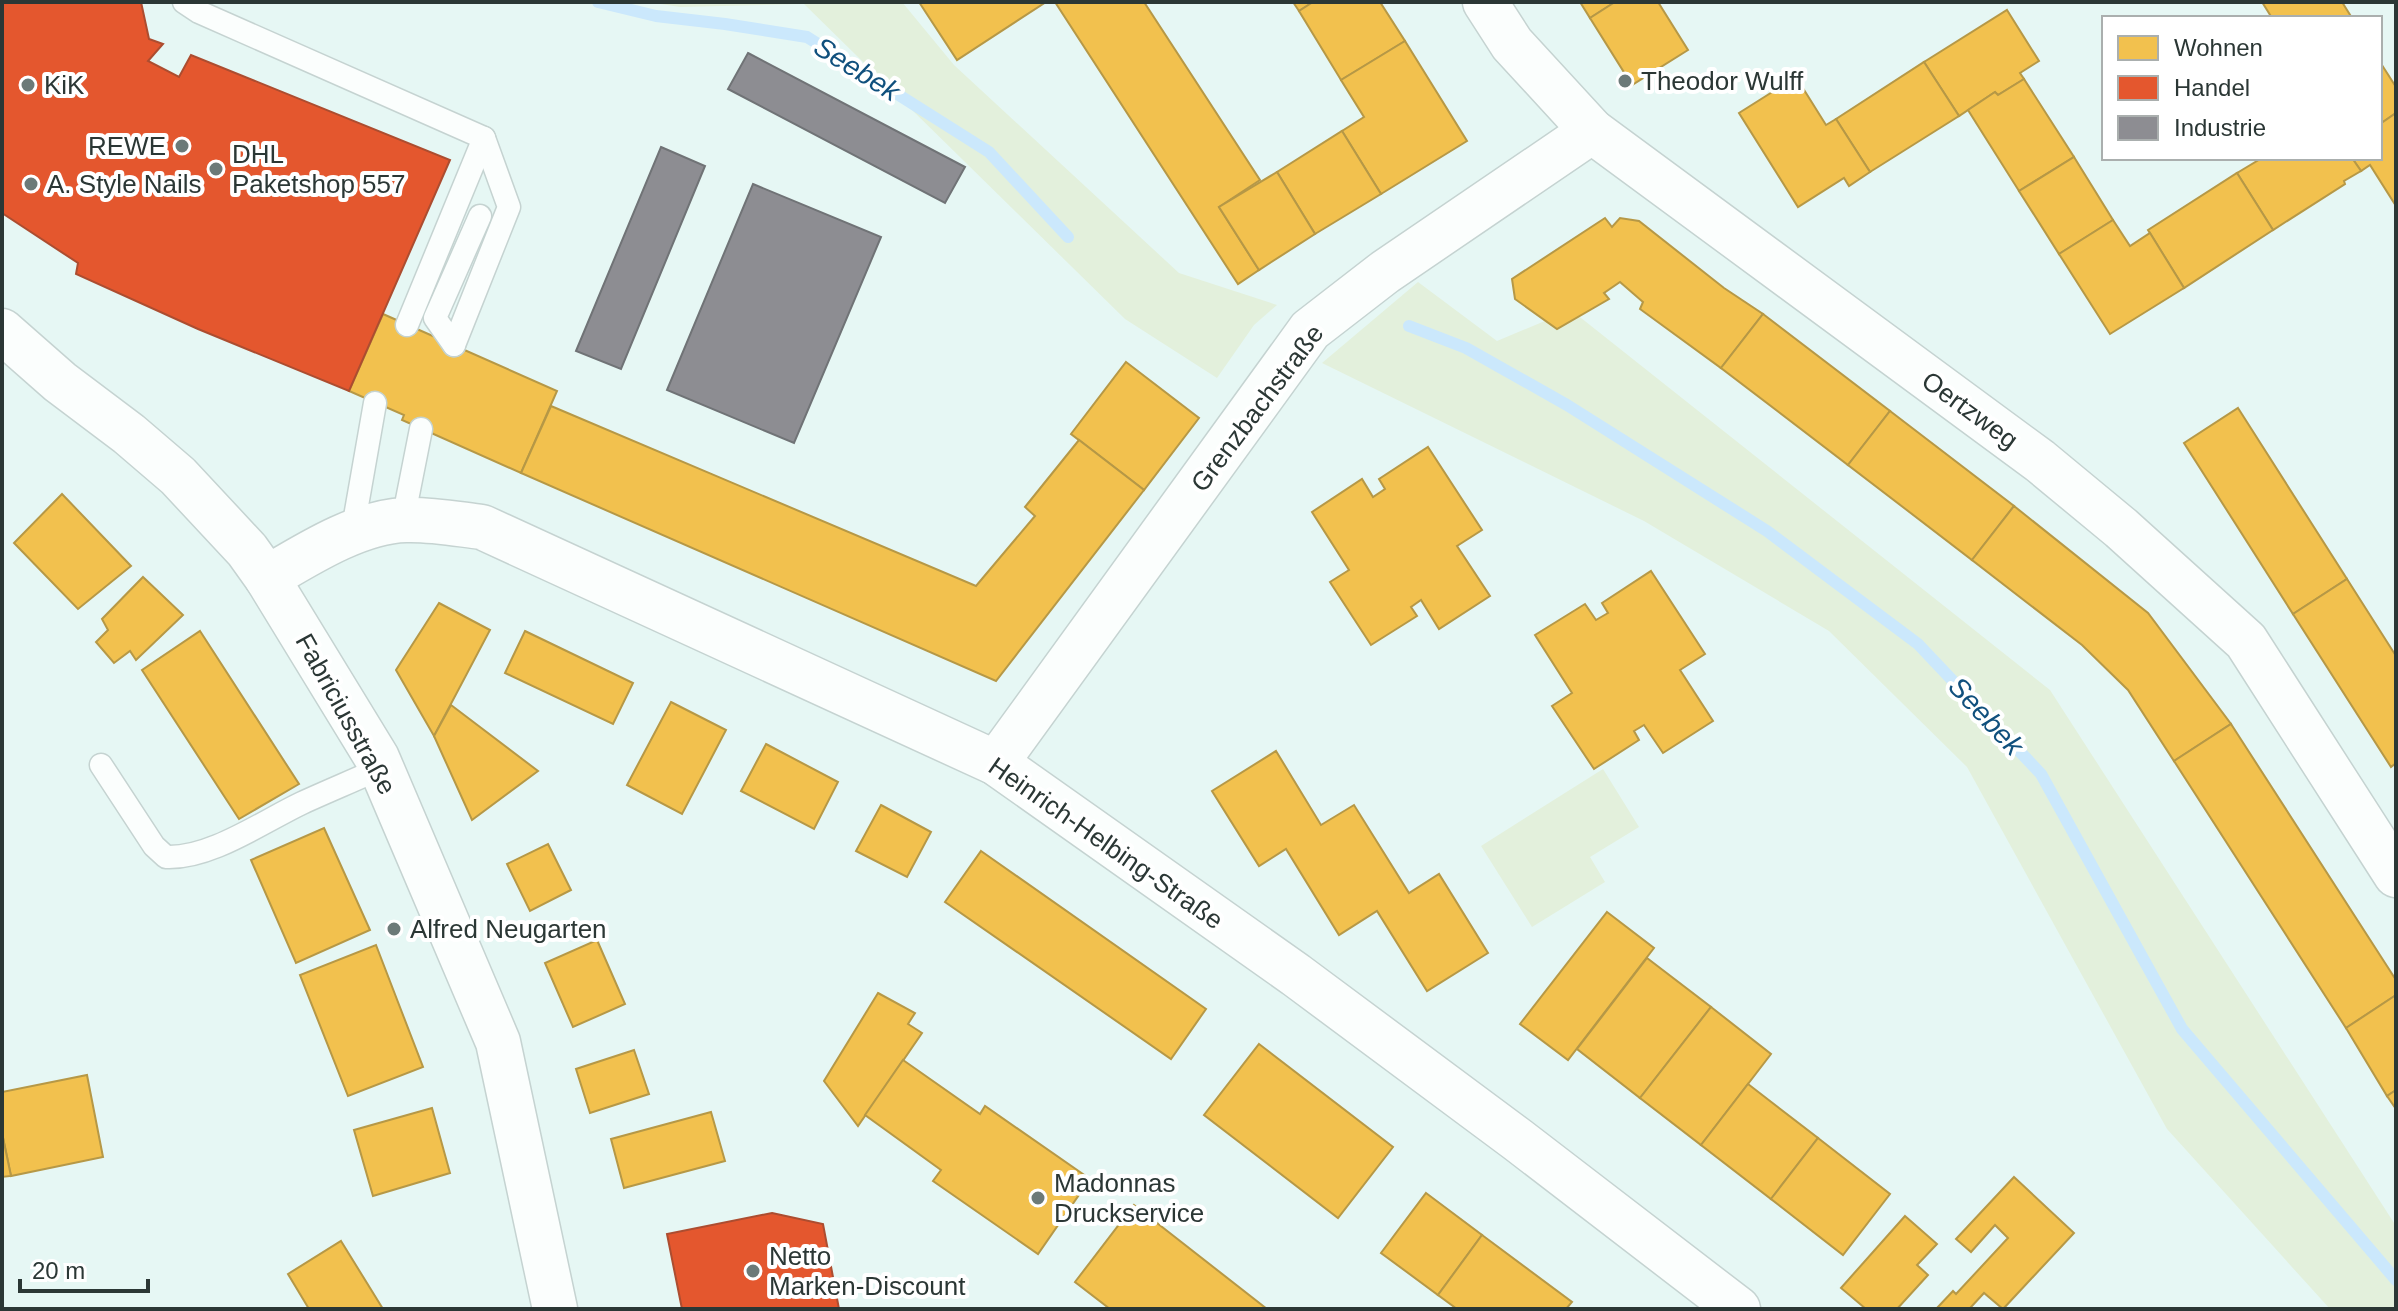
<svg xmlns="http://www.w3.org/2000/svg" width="2398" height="1311" viewBox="0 0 2398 1311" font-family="Helvetica,sans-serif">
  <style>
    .green { fill: #e3f0dc }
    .homes { fill: #f2c14e; stroke: #b69846; stroke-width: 2 }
    .shops { fill: #e4572e; stroke: #ac4d30; stroke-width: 2 }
    .industry { fill: #8d8d92; stroke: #707376; stroke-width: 2 }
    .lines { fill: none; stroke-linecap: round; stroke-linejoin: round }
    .stream { stroke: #cbe8fc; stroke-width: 12 }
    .service-casing { stroke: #c5d3d1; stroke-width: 25 }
    .minor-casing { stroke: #c5d3d1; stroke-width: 47 }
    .tertiary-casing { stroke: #c5d3d1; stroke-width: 47 }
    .service { stroke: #fbfefd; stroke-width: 22 }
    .minor { stroke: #fbfefd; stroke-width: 44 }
    .tertiary { stroke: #fbfefd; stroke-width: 44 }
    .poi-dot { fill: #6c7a78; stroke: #fff; stroke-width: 3 }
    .labels { text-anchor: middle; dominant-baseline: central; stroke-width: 8; stroke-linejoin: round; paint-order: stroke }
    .poi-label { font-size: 26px; fill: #2b3735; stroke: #fff; text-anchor: start }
    .street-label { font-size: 26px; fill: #2b3735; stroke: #fff }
    .water-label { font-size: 28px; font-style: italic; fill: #10507d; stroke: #fff }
  </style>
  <rect width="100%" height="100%" fill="#e6f7f4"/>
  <!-- green -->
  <g class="green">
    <polygon points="648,2 902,2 954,65 1179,273 1277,305 1254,325 1217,378 1125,319 804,4 680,7"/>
    <polygon points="1418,282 1497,341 1571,310 2050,690 2396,1226 2396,1309 2330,1309 2167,1129 1967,767 1829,631 1644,521 1322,363"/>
    <polygon points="1603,769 1639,827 1590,857 1605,882 1532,927 1481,846"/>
  </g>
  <!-- homes -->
  <g class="homes">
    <polygon points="919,2 1046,2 957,60"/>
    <polygon points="1055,2 1144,2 1260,180 1219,207 1259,270 1238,284"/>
    <polygon points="1293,2 1313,2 1299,11"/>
    <polygon points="1313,2 1380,2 1405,41 1341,80 1299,11"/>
    <polygon points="1580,2 1615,2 1590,18"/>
    <polygon points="1615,2 1658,2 1688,50 1632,85 1590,18"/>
    <polygon points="2262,2 2342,2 2352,18 2272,18"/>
    <polygon points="2007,10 2039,61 2020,73 2024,79 1998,95 1995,92 1959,116 1924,62"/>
    <polygon points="1405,41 1467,141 1381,194 1342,131 1364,117 1341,80"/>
    <polygon points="1924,62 1959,116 1870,172 1836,119"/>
    <polygon points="2380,62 2396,87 2396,113 2380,124"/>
    <polygon points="1796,77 1826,125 1836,119 1870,172 1849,186 1844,178 1798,207 1739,113"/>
    <polygon points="2024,79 2074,157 2019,191 1968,110 1995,92 1998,95"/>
    <polygon points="2396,113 2396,206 2370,165 2361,171 2352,158 2380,158 2380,124"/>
    <polygon points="1342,131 1381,194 1315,234 1277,172"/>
    <polygon points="2074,157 2113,220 2059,254 2019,191"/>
    <polygon points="2262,158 2352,158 2361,171 2344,181 2345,184 2273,230 2237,173"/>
    <polygon points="1277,172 1315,234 1259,270 1219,207"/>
    <polygon points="2237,173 2273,230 2184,288 2148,230"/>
    <polygon points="1605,218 1612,227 1620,218 1639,221 1724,288 1763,314 1721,368 1640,309 1643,302 1620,282 1604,293 1609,299 1557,329 1515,299 1512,279"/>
    <polygon points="2113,220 2130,246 2150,233 2184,288 2110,334 2059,254"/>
    <polygon points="383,314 557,391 521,473 402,420 404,415 349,391"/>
    <polygon points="1763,314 1890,411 1848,465 1721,368"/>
    <polygon points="1126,362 1199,418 1144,490 1071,434"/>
    <polygon points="551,406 976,586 1035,516 1025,507 1079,440 1144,490 996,681 521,473"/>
    <polygon points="2238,408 2347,579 2293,614 2184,443"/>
    <polygon points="1890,411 2014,506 1972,560 1848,465"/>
    <polygon points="1428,447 1482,530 1457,546 1490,596 1439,629 1421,600 1411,607 1417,616 1371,645 1330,582 1349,570 1312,512 1362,479 1373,497 1385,489 1379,479"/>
    <polygon points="62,494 131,566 78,609 14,543"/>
    <polygon points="2014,506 2148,613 2231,724 2174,761 2128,690 2082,645 1972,560"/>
    <polygon points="1651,571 1705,654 1680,670 1713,721 1663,753 1644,725 1634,731 1639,740 1594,769 1552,706 1572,693 1535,635 1585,604 1596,620 1608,613 1602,603"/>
    <polygon points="143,577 183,615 136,660 130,651 114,663 96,642 108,630 102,619"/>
    <polygon points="2347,579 2396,656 2396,763 2391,767 2293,614"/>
    <polygon points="439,603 490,630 434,736 396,670"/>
    <polygon points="200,631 299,784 239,819 142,670"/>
    <polygon points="525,631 633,683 613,724 505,673"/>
    <polygon points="671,702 726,730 682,814 627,785"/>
    <polygon points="451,705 538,771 472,820 434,736"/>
    <polygon points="2231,724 2396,980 2396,995 2346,1028 2174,761"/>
    <polygon points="766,744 838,782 814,829 741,791"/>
    <polygon points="1276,751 1321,825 1354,805 1409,893 1439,874 1488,953 1427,991 1377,911 1339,935 1286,849 1259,866 1212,791"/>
    <polygon points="881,805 931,832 907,877 856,851"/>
    <polygon points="324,828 370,930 296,963 251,860"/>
    <polygon points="548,844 571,890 530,911 507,864"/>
    <polygon points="981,851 1206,1009 1171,1059 945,902"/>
    <polygon points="1607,912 1654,948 1568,1060 1520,1024"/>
    <polygon points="597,940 625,1004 573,1027 545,963"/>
    <polygon points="376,945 423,1067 348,1096 300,975"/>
    <polygon points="1647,958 1711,1007 1640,1098 1577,1049"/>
    <polygon points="878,993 915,1013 908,1024 922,1033 858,1126 824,1081"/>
    <polygon points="2396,995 2396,1090 2387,1096 2346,1028"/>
    <polygon points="1711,1007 1771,1054 1701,1145 1640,1098"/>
    <polygon points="1259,1044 1393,1147 1338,1218 1204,1115"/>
    <polygon points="634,1050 649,1094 590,1113 576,1069"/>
    <polygon points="903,1060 980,1114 985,1106 1090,1179 1038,1254 933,1181 941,1170 865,1115"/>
    <polygon points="87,1075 103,1157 11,1176 2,1133 2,1092"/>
    <polygon points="1748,1084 1818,1138 1771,1199 1701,1145"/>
    <polygon points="2396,1090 2396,1109 2387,1096"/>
    <polygon points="432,1108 450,1173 373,1196 354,1130"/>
    <polygon points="711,1112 725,1161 624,1188 611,1139"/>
    <polygon points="2,1133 11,1176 2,1177"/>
    <polygon points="1818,1138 1890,1194 1843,1255 1771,1199"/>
    <polygon points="2014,1177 2074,1233 2003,1309 1984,1293 1971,1307 1973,1309 1936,1309 1953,1291 1956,1294 2008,1238 1995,1225 1971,1252 1956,1239"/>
    <polygon points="1426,1193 1482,1235 1438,1295 1381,1253"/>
    <polygon points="1134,1205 1267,1309 1110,1309 1075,1282"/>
    <polygon points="1905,1216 1937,1244 1917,1265 1928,1275 1897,1309 1866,1309 1841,1288"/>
    <polygon points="1482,1235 1572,1302 1566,1309 1457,1309 1438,1295"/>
    <polygon points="341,1241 383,1309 309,1309 288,1274"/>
  </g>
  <!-- shops -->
  <g class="shops">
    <polygon points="2,2 141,2 149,39 163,44 148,61 179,77 191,55 450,160 349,391 198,329 76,274 78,263 2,213"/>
    <polygon points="772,1213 823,1224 839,1309 682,1309 667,1234"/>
  </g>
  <!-- industry -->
  <g class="industry">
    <polygon points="748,53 965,167 945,203 728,89"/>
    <polygon points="661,147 705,166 621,369 576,351"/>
    <polygon points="753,184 881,237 794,443 667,390"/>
  </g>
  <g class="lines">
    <!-- stream -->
    <g class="stream">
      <polyline points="598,2 656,16 725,24 807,37 989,152 1068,237"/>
      <polyline points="1409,326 1466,348 1567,405 1767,531 1918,644 2041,774 2182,1029 2396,1280"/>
    </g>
    <!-- service casing -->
    <g class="service-casing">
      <g id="service">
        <polyline points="184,2 199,12 484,138 509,207 454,345"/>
        <polyline points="407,325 484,138"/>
        <polyline points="454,345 435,318 480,216"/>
        <polyline points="403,520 421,429"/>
        <polyline points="352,534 375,403"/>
        <path d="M101 765 154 846 166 857C210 859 262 822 302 803 328 791 355 780 381 768"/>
      </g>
    </g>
    <!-- minor casing -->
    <g class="minor-casing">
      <g id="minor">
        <polyline points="1485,2 1512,44 1592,131 2040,461 2121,528 2246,641 2396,875"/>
        <path d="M267 578C306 555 359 521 406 520 431 519 457 524 482 527L996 763 1296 975 1518 1140 1738 1309"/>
        <polyline points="996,763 1310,330 1385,272 1592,131"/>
      </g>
    </g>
    <!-- tertiary casing -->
    <g class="tertiary-casing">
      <polyline id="tertiary" points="2,331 60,382 129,434 178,476 247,550 267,578 377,758 498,1042 555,1309"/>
    </g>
    <!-- service -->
    <use href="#service" class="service"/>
    <!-- minor -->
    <use href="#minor" class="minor"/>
    <!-- tertiary -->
    <use href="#tertiary" class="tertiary"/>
  </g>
  <!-- markers -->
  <g class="poi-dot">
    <circle cx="1625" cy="81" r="8"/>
    <circle cx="28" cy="85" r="8"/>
    <circle cx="182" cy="146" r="8"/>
    <circle cx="216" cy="169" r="8"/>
    <circle cx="31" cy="184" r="8"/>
    <circle cx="394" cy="929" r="8"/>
    <circle cx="1038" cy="1198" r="8"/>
    <circle cx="753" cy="1271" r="8"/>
  </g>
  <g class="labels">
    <!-- poi labels -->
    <g class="poi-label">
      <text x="1641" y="81">Theodor Wulff</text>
      <text x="44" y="85">KiK</text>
      <text x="166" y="146" text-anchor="end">REWE</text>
      <text x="232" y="154">DHL<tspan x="232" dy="30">Paketshop 557</tspan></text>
      <text x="47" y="184">A. Style Nails</text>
      <text x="410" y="929">Alfred Neugarten</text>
      <text x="1054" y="1183">Madonnas<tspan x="1054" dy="30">Druckservice</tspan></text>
      <text x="769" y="1256">Netto<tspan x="769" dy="30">Marken-Discount</tspan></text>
    </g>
    <!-- street labels -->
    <g class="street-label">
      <text transform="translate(1257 408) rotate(-53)">Grenzbachstraße</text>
      <text transform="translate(1970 410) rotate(36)">Oertzweg</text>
      <text transform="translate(346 714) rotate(61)">Fabriciusstraße</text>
      <text transform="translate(1106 843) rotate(35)">Heinrich-Helbing-Straße</text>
    </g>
    <!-- water labels -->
    <g class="water-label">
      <text transform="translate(857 69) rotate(32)">Seebek</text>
      <text transform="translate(1986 716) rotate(47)">Seebek</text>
    </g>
  </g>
  <!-- border -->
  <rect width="2398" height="1311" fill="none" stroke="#2b3735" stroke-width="8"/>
  <!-- legend -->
  <rect x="2102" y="16" width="280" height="144" fill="#ffffff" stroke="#aaafae" stroke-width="2"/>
  <rect x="2118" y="36" width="40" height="24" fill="#f2c14e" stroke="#aaafae" stroke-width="2"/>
  <text x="2174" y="56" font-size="24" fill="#2b3735">Wohnen</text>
  <rect x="2118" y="76" width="40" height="24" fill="#e4572e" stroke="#aaafae" stroke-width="2"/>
  <text x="2174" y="96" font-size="24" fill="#2b3735">Handel</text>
  <rect x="2118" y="116" width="40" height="24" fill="#8d8d92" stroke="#aaafae" stroke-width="2"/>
  <text x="2174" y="136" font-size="24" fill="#2b3735">Industrie</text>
  <!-- scale -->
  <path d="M20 1279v12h128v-12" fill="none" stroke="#2b3735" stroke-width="4"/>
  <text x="32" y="1279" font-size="24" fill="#2b3735" stroke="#ffffff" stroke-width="6" paint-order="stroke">20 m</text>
</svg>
